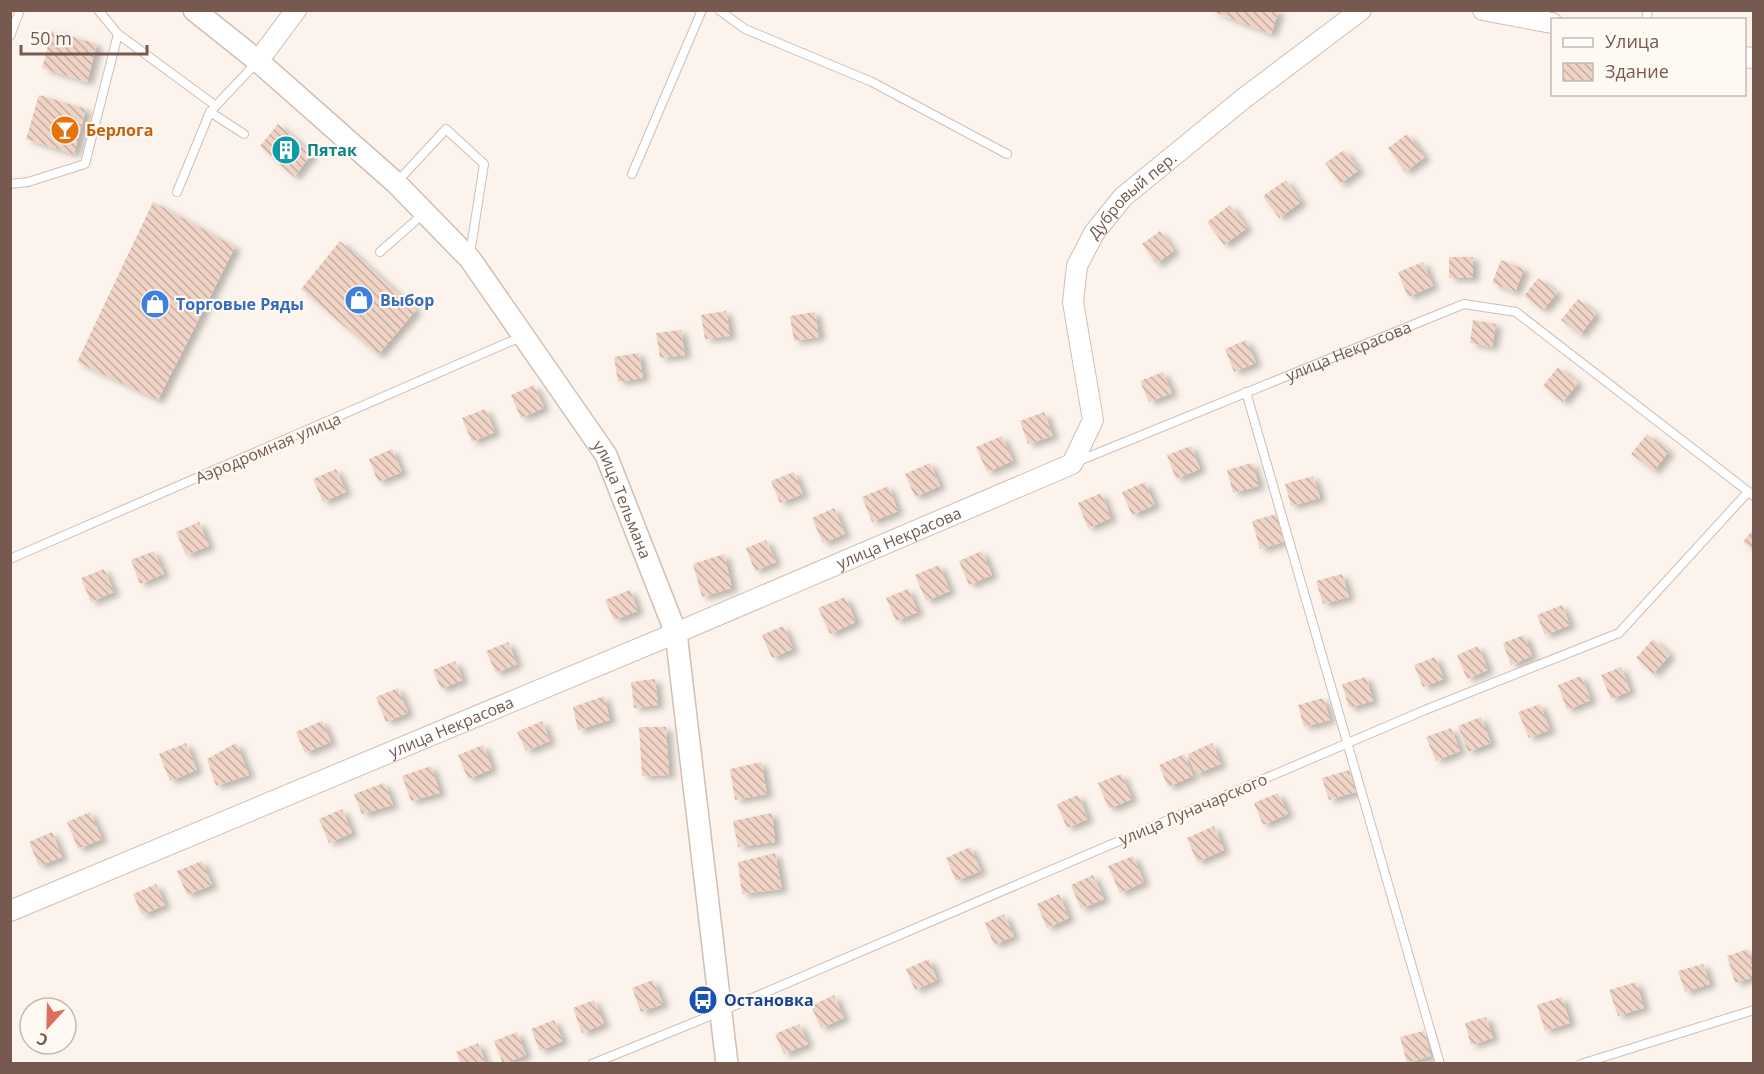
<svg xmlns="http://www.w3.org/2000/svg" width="1764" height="1074" viewBox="0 0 1764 1074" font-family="'Open Sans',sans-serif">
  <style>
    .building { fill: url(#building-back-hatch); filter: url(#shadow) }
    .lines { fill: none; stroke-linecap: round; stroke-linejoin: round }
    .service-casing { stroke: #d0beb4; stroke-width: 10 }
    .tertiary-casing { stroke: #d0beb4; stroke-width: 22 }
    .secondary-casing { stroke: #d3beb1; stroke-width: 24 }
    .service { stroke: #fff; stroke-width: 8 }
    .tertiary { stroke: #fff; stroke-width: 20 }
    .secondary { stroke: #fff; stroke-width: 21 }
    .labels { text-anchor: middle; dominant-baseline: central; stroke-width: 4.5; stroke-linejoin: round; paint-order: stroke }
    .food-label { font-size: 16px; font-weight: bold; fill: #c56008; stroke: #fef9f2; text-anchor: start }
    .culture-label { font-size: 16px; font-weight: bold; fill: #0d838f; stroke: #fef9f2; text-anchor: start }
    .street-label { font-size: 16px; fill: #765a4f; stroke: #fef9f2 }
    .shop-label { font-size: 16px; font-weight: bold; fill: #366cbe; stroke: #fef9f2; text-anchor: start }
    .transit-label { font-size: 16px; font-weight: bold; fill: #164399; stroke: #fef9f2; text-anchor: start }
  </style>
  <defs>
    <pattern id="building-back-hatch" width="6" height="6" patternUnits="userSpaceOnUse" patternTransform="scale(1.5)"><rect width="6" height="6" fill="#efd3c5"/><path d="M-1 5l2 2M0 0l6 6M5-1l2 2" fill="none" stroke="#c6aea2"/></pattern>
    <filter id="shadow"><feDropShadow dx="6" dy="3.5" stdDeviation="3" flood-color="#0004"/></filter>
  </defs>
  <rect width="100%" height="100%" fill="#fcf4ec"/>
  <!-- building -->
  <g class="building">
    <polygon points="1209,10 1279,10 1271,34"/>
    <polygon points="52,31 97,44 87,82 42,68"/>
    <polygon points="39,95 86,109 74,154 26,139"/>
    <polygon points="278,124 312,154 294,177 260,146"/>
    <polygon points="1407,134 1425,157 1405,172 1388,148"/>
    <polygon points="1344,150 1359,170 1340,184 1325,163"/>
    <polygon points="1286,180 1301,202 1279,218 1263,196"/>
    <polygon points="153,202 235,247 158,400 77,362"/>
    <polygon points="1230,205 1247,228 1224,245 1207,222"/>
    <polygon points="1160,231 1174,251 1156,264 1142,244"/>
    <polygon points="340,241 416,310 378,355 301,289"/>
    <rect x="1449" y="257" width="24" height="21"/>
    <polygon points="1501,260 1524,269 1515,292 1492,283"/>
    <polygon points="1423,262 1433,286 1408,297 1398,272"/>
    <polygon points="1538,278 1557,293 1543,310 1524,296"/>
    <polygon points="1578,299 1596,314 1580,335 1561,320"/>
    <polygon points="726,311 730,336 705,339 701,315"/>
    <polygon points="815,312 819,337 794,341 790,316"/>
    <polygon points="1473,320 1496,324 1492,347 1470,343"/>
    <polygon points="681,330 685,355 660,358 656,333"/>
    <polygon points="1246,340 1256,363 1234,372 1225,349"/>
    <polygon points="639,353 643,378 618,382 614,357"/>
    <polygon points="1558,367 1578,383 1563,402 1543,386"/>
    <polygon points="1163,372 1172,393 1149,402 1140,381"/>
    <polygon points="534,385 544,408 521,418 511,395"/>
    <polygon points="485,409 495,432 472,442 462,418"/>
    <polygon points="1044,412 1053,436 1028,444 1020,421"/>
    <polygon points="1647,434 1669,451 1654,471 1631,454"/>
    <polygon points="1002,436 1013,461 987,472 976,447"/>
    <polygon points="1191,446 1200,469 1176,479 1167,455"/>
    <polygon points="392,449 402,472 378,482 369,459"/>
    <polygon points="930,463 940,486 915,497 905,474"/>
    <polygon points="1252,463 1259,486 1233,493 1227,470"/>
    <polygon points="336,469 346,492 323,502 313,479"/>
    <polygon points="794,472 803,494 780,503 771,481"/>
    <polygon points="1313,476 1320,498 1291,506 1285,484"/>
    <polygon points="1145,482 1155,505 1132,515 1122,492"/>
    <polygon points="888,486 898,511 872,522 862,497"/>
    <polygon points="1101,493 1111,518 1088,528 1078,503"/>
    <polygon points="834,508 845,534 823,543 812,518"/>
    <polygon points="1276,514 1284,542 1260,549 1252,521"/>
    <polygon points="199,522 209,546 186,555 176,532"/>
    <polygon points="1754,528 1754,550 1743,542"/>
    <polygon points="766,540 776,562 755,571 746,548"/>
    <polygon points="154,551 164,574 140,584 131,560"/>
    <polygon points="982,551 992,575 969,585 959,561"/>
    <polygon points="724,554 732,588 702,597 693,564"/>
    <polygon points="939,565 950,591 926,601 915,575"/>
    <polygon points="104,569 114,592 91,602 81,578"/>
    <polygon points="1342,574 1349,597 1323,604 1316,581"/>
    <polygon points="908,589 918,612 896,621 886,598"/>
    <polygon points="630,590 638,611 614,620 605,600"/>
    <polygon points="845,597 856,622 830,634 818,608"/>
    <polygon points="1562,605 1570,625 1545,635 1537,615"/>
    <polygon points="783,626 793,649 772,658 762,635"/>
    <polygon points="1524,635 1532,656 1511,665 1503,643"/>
    <polygon points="1653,639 1670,655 1653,674 1636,658"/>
    <polygon points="508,642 517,664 496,673 486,651"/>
    <polygon points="1478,646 1488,670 1467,679 1457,655"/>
    <polygon points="1435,657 1444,679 1423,687 1414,665"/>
    <polygon points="455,661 463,680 441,689 433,670"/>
    <polygon points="1621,667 1630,691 1611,699 1601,675"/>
    <polygon points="1581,676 1591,700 1567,710 1558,685"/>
    <polygon points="1366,677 1373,701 1349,708 1342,684"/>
    <polygon points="655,679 658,705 634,708 631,682"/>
    <polygon points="398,688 408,713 386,722 376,697"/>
    <polygon points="604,696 610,720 578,730 573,707"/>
    <polygon points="1323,698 1330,720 1304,727 1298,705"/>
    <polygon points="1540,704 1550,730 1529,738 1518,712"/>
    <polygon points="1481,717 1491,743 1468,752 1458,726"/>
    <polygon points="322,721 331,742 305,753 296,732"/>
    <polygon points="542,721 550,741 526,751 517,732"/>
    <polygon points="639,727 666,727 669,775 642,776"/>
    <polygon points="1451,728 1460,751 1436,761 1426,737"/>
    <polygon points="186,743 197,770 170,781 159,754"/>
    <polygon points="236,743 249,775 216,786 207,759"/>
    <polygon points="1212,743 1221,764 1196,774 1188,754"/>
    <polygon points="483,745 492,769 468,779 458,755"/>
    <polygon points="1184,754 1193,776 1168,787 1159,765"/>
    <polygon points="761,762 767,794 735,800 730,769"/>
    <polygon points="431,766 440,793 411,801 402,776"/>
    <polygon points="1349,770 1356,792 1329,800 1322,778"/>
    <polygon points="1121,774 1132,799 1109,809 1098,783"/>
    <polygon points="384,783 393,805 362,814 354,794"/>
    <polygon points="1278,793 1288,814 1263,825 1254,803"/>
    <polygon points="1078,795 1088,819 1067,828 1057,804"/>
    <polygon points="342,809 352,833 329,843 319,819"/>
    <polygon points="90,812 102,839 78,849 67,822"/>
    <polygon points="772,813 775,842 738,847 733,821"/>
    <polygon points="1214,826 1224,850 1197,862 1187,838"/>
    <polygon points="52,832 62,857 39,866 29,842"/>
    <polygon points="970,847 981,871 956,881 946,858"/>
    <polygon points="775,853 782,889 742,894 738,862"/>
    <polygon points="1133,856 1144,882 1120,893 1108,866"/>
    <polygon points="202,861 212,885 187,895 177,871"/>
    <polygon points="1093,875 1104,899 1081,909 1071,885"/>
    <polygon points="156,884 165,905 142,915 133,894"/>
    <polygon points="1059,894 1069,918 1047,928 1037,904"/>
    <polygon points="1004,914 1014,936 994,945 985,923"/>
    <polygon points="1748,949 1754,977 1735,983 1727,956"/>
    <polygon points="929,959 937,980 915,990 906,969"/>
    <polygon points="1703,964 1710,984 1685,992 1678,971"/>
    <polygon points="653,980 663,1004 641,1012 632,988"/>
    <polygon points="1636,982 1644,1008 1618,1016 1609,990"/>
    <polygon points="834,995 844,1018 821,1028 811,1006"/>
    <polygon points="1562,997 1570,1023 1545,1031 1537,1005"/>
    <polygon points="594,1000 604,1024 582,1033 573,1008"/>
    <polygon points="1486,1017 1493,1038 1471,1045 1465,1023"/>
    <polygon points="554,1020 563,1041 540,1051 531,1029"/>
    <polygon points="799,1024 808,1044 784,1054 775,1034"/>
    <polygon points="1424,1031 1431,1056 1407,1063 1400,1037"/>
    <polygon points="517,1032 526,1055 503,1064 494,1041"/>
    <polygon points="478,1043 486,1064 461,1064 456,1052"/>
  </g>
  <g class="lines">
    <!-- service casing -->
    <g class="service-casing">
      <g id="service">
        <polyline points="98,10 118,34 216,106"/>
        <polyline points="719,10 745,29 872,82 1007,154"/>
        <polyline points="1646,20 1648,10"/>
        <polyline points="10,36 20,10"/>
        <polyline points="210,112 244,134"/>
        <polyline points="632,174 702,10"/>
        <polyline points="397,182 446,129 484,164 470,254"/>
        <polyline points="10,184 28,182 85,164 118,34"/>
        <polyline points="177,192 210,112 257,62"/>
        <polyline points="380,252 423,214"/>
        <polyline points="1246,392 1440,1064"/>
        <path id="s1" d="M1076 462 1464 304 1516 312 1754 496"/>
        <polyline points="10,559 523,336"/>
        <polyline points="592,1064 722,1011 1425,710 1619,633 1748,492"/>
        <polyline points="1581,1064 1754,1010"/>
      </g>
    </g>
    <!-- tertiary casing -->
    <g class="tertiary-casing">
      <g id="tertiary">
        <polyline points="1483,10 1552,23"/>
        <polyline points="1744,57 1754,58"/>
        <polyline points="258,61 296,10"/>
        <path id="s2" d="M10 911 676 633 1072 464 1093 420 1073 302 1077 266 1094 233 1123 197 1243 99 1361 10"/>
      </g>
    </g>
    <!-- secondary casing -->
    <g class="secondary-casing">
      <g id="secondary">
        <path id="s3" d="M194 10 258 61 396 183 470 259 606 455 676 633 727 1064"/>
      </g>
    </g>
    <!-- service -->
    <use href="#service" class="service"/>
    <!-- tertiary -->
    <use href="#tertiary" class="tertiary"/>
    <!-- secondary -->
    <use href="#secondary" class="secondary"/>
  </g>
  <!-- icons -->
  <defs>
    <g id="bar-disc" transform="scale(1.5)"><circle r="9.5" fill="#e8710a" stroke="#fef9f2"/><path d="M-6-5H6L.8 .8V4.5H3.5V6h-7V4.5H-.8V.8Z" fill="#fff"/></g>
    <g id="building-disc" transform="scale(1.5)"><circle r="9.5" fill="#0f9aa8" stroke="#fef9f2"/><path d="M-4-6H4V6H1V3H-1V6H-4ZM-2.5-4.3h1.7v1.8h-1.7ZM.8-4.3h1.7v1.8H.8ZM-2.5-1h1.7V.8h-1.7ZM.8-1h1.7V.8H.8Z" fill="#fff"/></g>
    <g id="shop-disc" transform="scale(1.5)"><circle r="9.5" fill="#3f7fe0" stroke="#fef9f2"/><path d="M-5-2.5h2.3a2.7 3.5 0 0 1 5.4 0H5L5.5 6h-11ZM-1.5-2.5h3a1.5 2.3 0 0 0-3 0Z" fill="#fff"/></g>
    <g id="bus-disc" transform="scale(1.5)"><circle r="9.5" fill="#1a4fb4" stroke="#fef9f2"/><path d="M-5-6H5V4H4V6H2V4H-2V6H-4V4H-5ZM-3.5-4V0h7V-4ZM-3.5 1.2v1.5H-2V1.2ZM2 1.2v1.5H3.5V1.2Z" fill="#fff"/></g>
  </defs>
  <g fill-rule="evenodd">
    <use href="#bar-disc" x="65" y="130"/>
    <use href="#building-disc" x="286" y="150"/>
    <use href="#shop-disc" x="359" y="300"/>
    <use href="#shop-disc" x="155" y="304"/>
    <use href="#bus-disc" x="703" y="1000"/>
  </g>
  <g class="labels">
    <!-- food labels -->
    <g class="food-label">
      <text x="86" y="130">Берлога</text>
    </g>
    <!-- culture labels -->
    <g class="culture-label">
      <text x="307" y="150">Пятак</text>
    </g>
    <!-- street labels -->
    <g class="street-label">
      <text stroke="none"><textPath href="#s2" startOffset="1448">Дубровый пер.</textPath></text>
      <text stroke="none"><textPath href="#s1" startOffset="294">улица Некрасова</textPath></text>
      <text transform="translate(268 448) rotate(-23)">Аэродромная улица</text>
      <text stroke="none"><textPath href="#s3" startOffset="658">улица Тельмана</textPath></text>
      <text stroke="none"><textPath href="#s2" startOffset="964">улица Некрасова</textPath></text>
      <text stroke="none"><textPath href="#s2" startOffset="478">улица Некрасова</textPath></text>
      <text transform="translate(1193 809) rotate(-23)">улица Луначарского</text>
    </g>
    <!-- shop labels -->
    <g class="shop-label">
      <text x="380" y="300">Выбор</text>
      <text x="176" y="304">Торговые Ряды</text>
    </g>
    <!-- transit labels -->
    <g class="transit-label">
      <text x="724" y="1000">Остановка</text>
    </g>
  </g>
  <!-- border -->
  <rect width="1764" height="1074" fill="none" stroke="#765a4f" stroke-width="24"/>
  <!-- legend -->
  <rect x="1551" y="18" width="195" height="78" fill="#fef9f2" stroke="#c8b9b1" stroke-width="1.5"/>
  <rect x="1563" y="38" width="30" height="9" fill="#ffffff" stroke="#c8b9b1" stroke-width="1.5"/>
  <text x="1605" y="48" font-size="18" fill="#765a4f">Улица</text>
  <rect x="1563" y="63" width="30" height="18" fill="url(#building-back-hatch)" stroke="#c8b9b1" stroke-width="1.5"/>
  <text x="1605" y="78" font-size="18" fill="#765a4f">Здание</text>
  <!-- north arrow -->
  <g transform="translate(48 1026) rotate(202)"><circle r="28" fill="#fef9f2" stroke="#c8b9b1" stroke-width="1.5"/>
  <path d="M0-4.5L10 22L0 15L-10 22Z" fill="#dc6e5a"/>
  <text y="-9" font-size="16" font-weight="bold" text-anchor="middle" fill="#765a4f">С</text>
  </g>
  <!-- scale -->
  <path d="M21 45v9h126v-9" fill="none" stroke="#765a4f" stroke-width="3"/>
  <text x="30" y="45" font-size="18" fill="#765a4f" stroke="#fef9f2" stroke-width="4.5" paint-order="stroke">50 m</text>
</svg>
